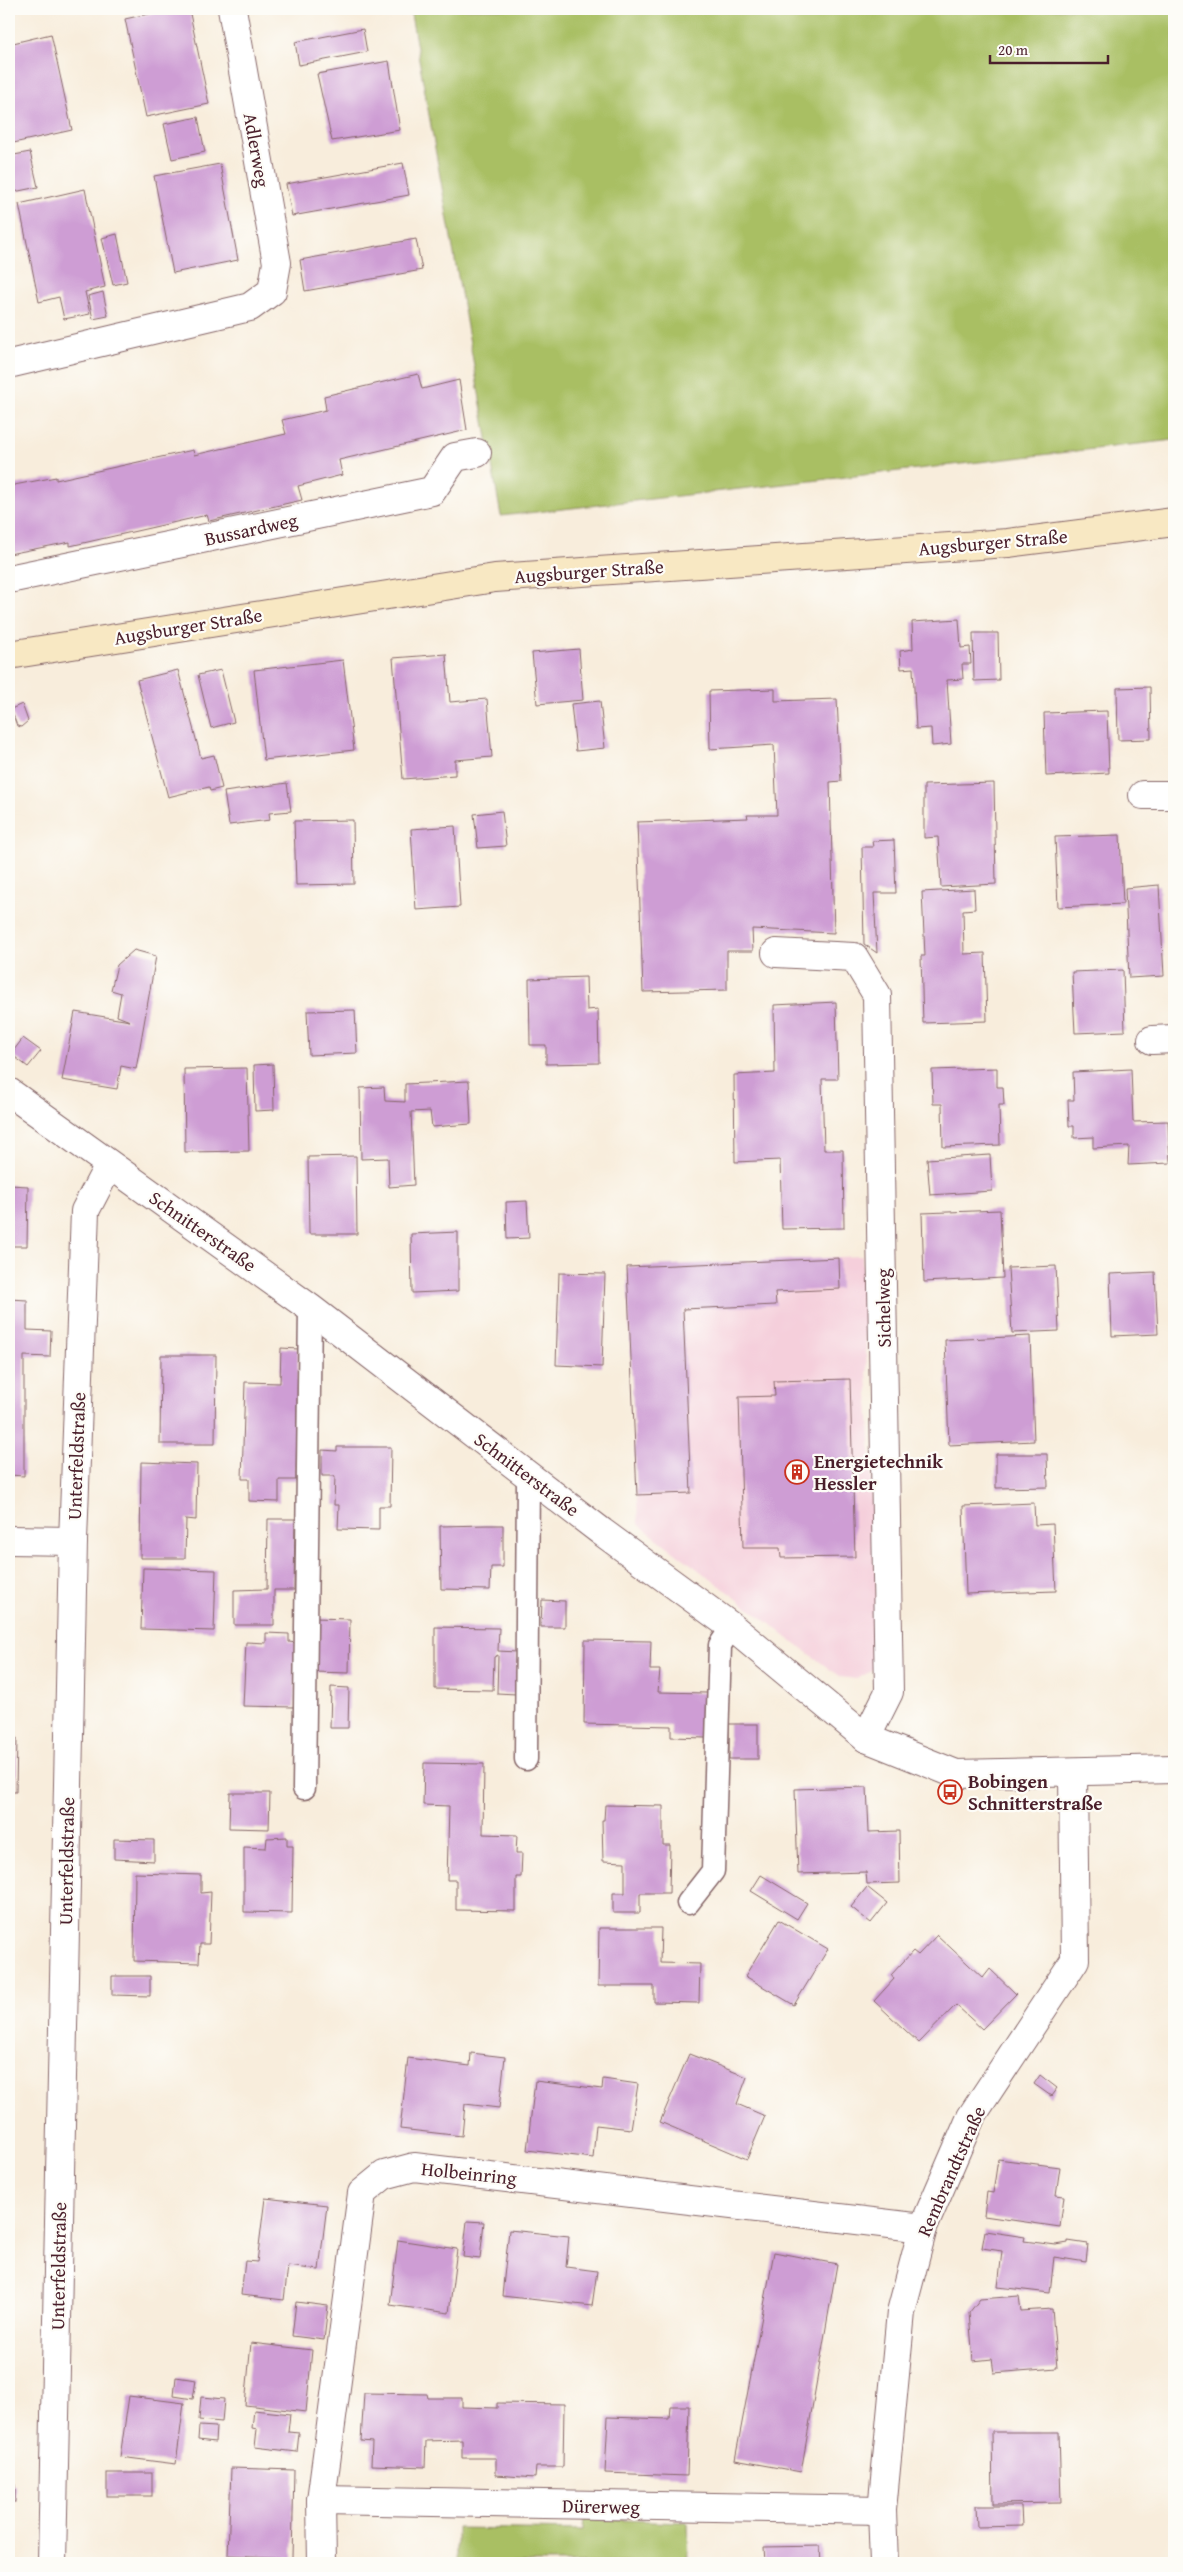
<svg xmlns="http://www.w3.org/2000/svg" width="1183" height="2572" viewBox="0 0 1183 2572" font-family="'Gentium Book Plus',serif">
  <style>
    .built { fill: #f5cfdb }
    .green { fill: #a9bf64; stroke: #7a6f48 }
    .building { fill: #ce9dd4 }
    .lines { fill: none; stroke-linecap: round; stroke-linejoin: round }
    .lane-casing { stroke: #876769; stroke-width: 25 }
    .street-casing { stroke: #876769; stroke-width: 30 }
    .secondary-casing { stroke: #876769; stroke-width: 30 }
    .lane { stroke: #fff; stroke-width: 22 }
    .street { stroke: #fff; stroke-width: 28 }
    .secondary { stroke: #f8e8c3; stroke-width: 28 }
    .labels { text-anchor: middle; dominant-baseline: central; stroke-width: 4.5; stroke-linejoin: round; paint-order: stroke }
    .street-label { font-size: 19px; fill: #4a1f2b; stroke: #fdfcf7 }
    .poi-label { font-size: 19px; font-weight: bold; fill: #4a1f2b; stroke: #fdfcf7; text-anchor: start }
  </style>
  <rect width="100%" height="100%" fill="#fdfcf7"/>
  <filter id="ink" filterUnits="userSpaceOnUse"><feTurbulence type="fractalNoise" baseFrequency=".02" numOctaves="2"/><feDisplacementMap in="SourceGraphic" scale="10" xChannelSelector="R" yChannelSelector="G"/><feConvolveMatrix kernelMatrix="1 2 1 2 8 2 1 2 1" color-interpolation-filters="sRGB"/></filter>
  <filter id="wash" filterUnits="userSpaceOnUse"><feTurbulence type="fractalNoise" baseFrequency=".0096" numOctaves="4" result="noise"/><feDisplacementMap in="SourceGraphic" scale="20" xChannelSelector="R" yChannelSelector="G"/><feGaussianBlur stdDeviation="1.12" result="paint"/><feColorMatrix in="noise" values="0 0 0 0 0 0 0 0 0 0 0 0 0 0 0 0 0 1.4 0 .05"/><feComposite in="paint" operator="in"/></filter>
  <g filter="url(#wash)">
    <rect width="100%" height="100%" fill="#f8eddc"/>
    <!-- built -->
    <polygon class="built" points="862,1256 879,1648 875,1665 870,1672 856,1679 840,1677 638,1524 627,1267"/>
    <!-- green -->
    <g class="green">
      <polygon points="410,9 1174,9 1174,440 501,516"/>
      <polygon points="584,2519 687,2522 688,2563 457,2563 457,2528 583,2530"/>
    </g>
    <g id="blocks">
      <!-- building -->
      <g class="building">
        <polygon points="171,9 189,9 209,104 146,117 125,19"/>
        <polygon points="363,29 367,52 299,65 295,42"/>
        <polygon points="51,34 72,130 9,144 9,44"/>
        <polygon points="389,61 400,130 332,141 317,74"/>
        <polygon points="198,117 205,152 172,159 164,124"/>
        <polygon points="30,152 38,187 9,193 9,156"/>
        <polygon points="403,163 409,195 292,216 286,184"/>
        <polygon points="220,164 238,260 173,273 154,176"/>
        <polygon points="85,189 105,287 85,292 90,314 64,319 59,297 39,302 19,204"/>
        <polygon points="117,234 127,282 113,285 102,238"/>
        <polygon points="416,239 422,270 305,291 300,260"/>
        <polygon points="103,292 108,316 93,319 88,296"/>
        <polygon points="418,374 422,389 459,380 467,430 339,460 342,475 298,486 302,500 209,521 207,515 70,546 70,542 9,554 9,486 56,477 56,480 193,450 194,455 286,434 282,420 326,410 324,396"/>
        <polygon points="959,619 961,648 970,647 971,664 962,664 963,679 947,680 951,744 932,746 931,728 916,729 913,668 901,669 900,651 913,649 912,622"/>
        <polygon points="973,633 998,633 999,680 974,681"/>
        <polygon points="579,649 583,700 537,704 532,653"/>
        <polygon points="446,654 450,702 487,699 492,757 455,760 455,775 403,779 393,658"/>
        <polygon points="343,660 354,750 264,760 254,670"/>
        <polygon points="178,670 201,758 214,755 222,788 210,791 209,787 168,797 137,680"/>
        <polygon points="221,670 234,722 211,728 198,675"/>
        <polygon points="1150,687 1151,739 1118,740 1117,688"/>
        <polygon points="775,689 775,701 837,699 841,781 830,782 834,933 752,929 753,951 727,951 727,990 643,992 637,822 748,818 747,815 777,815 774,745 710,749 709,691"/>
        <polygon points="600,701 605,748 576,751 571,704"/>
        <polygon points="22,704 28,721 21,727 17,726 11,709"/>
        <polygon points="1107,711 1109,773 1046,776 1044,713"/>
        <polygon points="287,783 291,811 269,813 270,820 229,825 224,792"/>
        <polygon points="994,783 996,884 941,887 938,837 924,838 924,785"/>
        <polygon points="502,811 506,846 478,848 474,814"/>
        <polygon points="353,820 354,884 296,885 294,821"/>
        <polygon points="455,826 460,907 416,910 411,829"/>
        <polygon points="1120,835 1123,904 1058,907 1055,837"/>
        <polygon points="894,840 896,893 874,893 877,953 864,944 862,847 873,847 872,841"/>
        <polygon points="1159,885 1164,976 1129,978 1125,888"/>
        <polygon points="974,889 975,909 963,910 964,954 985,953 987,1021 923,1023 921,956 925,956 922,892"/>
        <polygon points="134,950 156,956 136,1069 121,1066 117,1089 62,1080 75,1012 130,1021 117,1016 121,993 111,990 117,965"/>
        <polygon points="1123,970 1125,1031 1075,1033 1072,972"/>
        <polygon points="586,977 587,1010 598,1009 599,1063 546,1064 546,1045 530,1045 529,979"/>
        <polygon points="836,1002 838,1079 822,1079 824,1150 843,1150 844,1228 782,1229 780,1160 735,1162 734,1075 775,1073 774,1005"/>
        <polygon points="355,1010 357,1053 309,1055 307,1011"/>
        <polygon points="23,1038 41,1051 28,1067 11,1054"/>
        <polygon points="273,1064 274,1110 255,1111 254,1065"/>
        <polygon points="247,1068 249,1151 185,1152 184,1069"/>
        <polygon points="997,1068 997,1087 1003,1087 1004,1105 999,1105 1000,1145 943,1147 942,1104 933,1104 932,1070"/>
        <polygon points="1131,1069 1133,1122 1168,1121 1170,1163 1128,1165 1129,1146 1093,1148 1093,1137 1074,1138 1074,1126 1069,1126 1068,1100 1074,1100 1073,1072"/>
        <polygon points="469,1081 471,1124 432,1127 430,1111 411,1112 414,1185 389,1187 388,1158 361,1159 360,1088 384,1087 385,1101 405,1102 405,1084"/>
        <polygon points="990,1155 992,1191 930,1195 927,1159"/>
        <polygon points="356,1156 357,1234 309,1234 308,1157"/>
        <polygon points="9,1185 28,1186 27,1246 9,1246"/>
        <polygon points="527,1201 529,1238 507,1239 506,1202"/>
        <polygon points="1000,1210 1003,1278 924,1282 922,1213"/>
        <polygon points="458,1232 458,1291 412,1293 411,1234"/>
        <polygon points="839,1258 840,1289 775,1292 776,1305 683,1309 691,1493 637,1495 627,1267"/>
        <polygon points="1056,1266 1059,1331 1012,1333 1008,1268"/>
        <polygon points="1155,1272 1158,1334 1112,1336 1110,1274"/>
        <polygon points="559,1273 605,1274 602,1367 556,1365"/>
        <polygon points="9,1299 27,1300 27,1330 51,1331 50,1357 24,1356 24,1476 9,1475"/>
        <polygon points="1030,1336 1034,1441 949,1445 945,1340"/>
        <polygon points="281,1348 298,1349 296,1480 279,1480 279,1502 249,1501 249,1479 242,1479 245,1382 280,1383"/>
        <polygon points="161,1355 216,1355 215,1444 160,1444"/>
        <polygon points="850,1379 855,1557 781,1558 780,1548 743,1548 739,1397 775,1396 774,1381"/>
        <polygon points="337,1447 391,1447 390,1506 379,1506 379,1530 338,1529 339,1505 334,1505 335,1476 322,1476 322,1450 337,1451"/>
        <polygon points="996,1454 1047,1454 1048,1487 996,1488"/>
        <polygon points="141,1462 197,1464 196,1520 186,1519 185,1558 140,1558"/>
        <polygon points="1034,1503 1035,1525 1053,1524 1056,1591 966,1594 963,1506"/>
        <polygon points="268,1519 295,1519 294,1590 274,1590 274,1625 234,1625 234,1590 267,1589"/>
        <polygon points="486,1525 503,1525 503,1567 491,1567 490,1590 441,1589 440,1526"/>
        <polygon points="143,1568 216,1570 214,1631 141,1629"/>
        <polygon points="542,1600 565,1601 565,1627 541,1627"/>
        <polygon points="315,1618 350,1619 349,1673 314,1672"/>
        <polygon points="435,1627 499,1628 498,1651 517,1652 516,1694 497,1693 498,1655 494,1657 493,1690 435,1689"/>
        <polygon points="266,1633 289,1634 289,1642 296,1643 294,1707 243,1706 246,1642 266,1643"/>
        <polygon points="585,1640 651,1641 650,1670 660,1670 658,1692 707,1693 706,1738 671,1737 671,1726 584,1724"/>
        <polygon points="331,1687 349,1688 348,1728 330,1728"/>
        <rect x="729" y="1724" width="29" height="35"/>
        <polygon points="9,1737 17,1738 16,1792 9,1792"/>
        <polygon points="424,1763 484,1764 483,1834 517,1835 516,1853 522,1853 521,1877 516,1877 516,1911 456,1910 456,1880 447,1880 449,1806 423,1805"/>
        <polygon points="867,1787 869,1832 899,1831 900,1883 867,1884 866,1872 798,1874 795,1789"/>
        <polygon points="230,1793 270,1793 269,1829 229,1828"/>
        <polygon points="605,1805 663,1806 663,1845 670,1845 669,1893 640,1893 640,1913 613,1913 613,1893 625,1893 625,1862 603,1861 602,1820 604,1820"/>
        <polygon points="287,1837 287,1846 293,1846 292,1913 244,1912 244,1847 266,1848 267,1838"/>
        <polygon points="114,1839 154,1840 154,1861 114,1859"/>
        <polygon points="135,1873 201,1875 201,1893 211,1892 209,1944 200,1944 199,1963 134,1961"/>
        <polygon points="761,1875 807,1903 797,1919 751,1891"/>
        <polygon points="867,1887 887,1903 871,1923 851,1907"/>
        <polygon points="779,1920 828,1949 794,2005 745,1976"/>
        <polygon points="599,1928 661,1928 660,1963 700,1964 699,2003 654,2002 654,1986 598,1986"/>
        <polygon points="937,1935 983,1978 990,1969 1016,1994 982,2029 956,2005 919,2043 874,2001 894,1979 891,1975 913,1951 918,1955"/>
        <polygon points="112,1976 150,1976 150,1996 112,1995"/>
        <polygon points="471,2053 505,2057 499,2108 465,2104 462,2136 400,2129 408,2058 470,2066"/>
        <polygon points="689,2054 747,2077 737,2104 765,2116 747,2159 660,2122"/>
        <polygon points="1040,2075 1057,2088 1051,2096 1034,2084"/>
        <polygon points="603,2079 638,2084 631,2129 596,2125 593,2158 527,2150 535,2081 602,2089"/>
        <polygon points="998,2159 1060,2167 1056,2195 1064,2196 1060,2227 984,2216 987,2192 993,2193"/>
        <polygon points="265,2198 327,2205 319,2270 288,2266 284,2300 241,2295 245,2261 257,2262"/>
        <polygon points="467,2221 484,2222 480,2259 463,2257"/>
        <polygon points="509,2230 569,2236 566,2267 597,2271 592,2306 502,2296"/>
        <polygon points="985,2231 1025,2237 1024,2241 1056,2245 1068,2243 1068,2241 1088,2244 1086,2262 1054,2257 1050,2293 998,2287 1002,2251 982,2248"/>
        <polygon points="398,2240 457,2249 449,2313 390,2305"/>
        <polygon points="774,2252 837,2264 801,2472 735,2460"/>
        <polygon points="1019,2296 1021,2311 1052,2309 1057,2368 994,2373 992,2359 973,2361 969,2313 980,2299"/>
        <polygon points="296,2302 328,2306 324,2340 292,2336"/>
        <polygon points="251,2343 312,2350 306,2412 245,2405"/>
        <polygon points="176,2377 196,2380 193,2399 174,2396"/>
        <polygon points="364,2393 427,2394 428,2398 462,2398 462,2407 497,2408 497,2403 564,2404 563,2467 536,2467 535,2478 496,2475 496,2458 462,2458 462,2440 426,2441 425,2467 371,2465 372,2442 361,2441"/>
        <polygon points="129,2396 184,2403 176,2464 120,2457"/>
        <polygon points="201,2397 224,2399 222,2422 199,2420"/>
        <polygon points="670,2406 689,2406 687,2476 605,2473 608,2417 669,2419"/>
        <polygon points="254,2410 290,2414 288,2432 299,2433 297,2452 255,2447 257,2429 252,2428"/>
        <polygon points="199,2426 216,2427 215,2442 198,2440"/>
        <polygon points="992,2432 1059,2432 1061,2503 993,2504"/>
        <polygon points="231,2468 294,2470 292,2558 228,2555"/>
        <rect x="107" y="2473" width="45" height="23"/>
        <rect x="9" y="2485" width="6" height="17"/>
        <polygon points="976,2506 1021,2506 1022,2526 977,2527"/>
        <polygon points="820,2546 821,2563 765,2563 764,2547"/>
      </g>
    </g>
  </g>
  <g filter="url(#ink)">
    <use href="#blocks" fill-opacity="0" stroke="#876769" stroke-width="1"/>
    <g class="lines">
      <!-- lane casing -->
      <g class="lane-casing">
        <g id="lane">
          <polyline points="526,1759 528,1476"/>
          <polyline points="304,1788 310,1308"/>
          <polyline points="688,1903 713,1871 720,1645 732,1627"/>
        </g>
      </g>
      <!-- street casing -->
      <g class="street-casing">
        <g id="street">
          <polyline points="9,364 250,307 272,291 277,263 232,9"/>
          <polyline points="9,579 432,491 455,457 477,453"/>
          <polyline points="1143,795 1174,795"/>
          <polyline points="776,953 854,957 877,995 889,1692 866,1738"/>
          <polyline points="1152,1040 1174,1039"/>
          <polyline points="9,1092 310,1308 602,1532 732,1627 866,1738 956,1774 1174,1769"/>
          <polyline points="9,1540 73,1541"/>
          <polyline points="321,2500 882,2510"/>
          <polyline points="52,2563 73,1541 85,1211 109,1165"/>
          <polyline points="322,2563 321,2500 362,2193 384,2175 414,2167 923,2228"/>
          <polyline points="884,2563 882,2510 901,2312 923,2228 971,2117 1075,1960 1073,1772"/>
        </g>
      </g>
      <!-- secondary casing -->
      <g class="secondary-casing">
        <polyline id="secondary" points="9,655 495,578 1008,543 1174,522"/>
      </g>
      <!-- lane -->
      <use href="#lane" class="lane"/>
      <!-- street -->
      <use href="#street" class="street"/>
      <!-- secondary -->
      <use href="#secondary" class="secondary"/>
    </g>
  </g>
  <!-- icons -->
  <defs>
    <g id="building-ring" transform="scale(1.25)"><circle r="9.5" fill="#fdfcf7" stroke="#c8321e" stroke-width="1.5"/><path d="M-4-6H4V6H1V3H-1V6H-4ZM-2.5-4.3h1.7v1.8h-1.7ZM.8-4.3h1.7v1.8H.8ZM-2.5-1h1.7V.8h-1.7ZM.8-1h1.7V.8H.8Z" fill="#c8321e"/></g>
    <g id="bus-ring" transform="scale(1.25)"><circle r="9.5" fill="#fdfcf7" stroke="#c8321e" stroke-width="1.5"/><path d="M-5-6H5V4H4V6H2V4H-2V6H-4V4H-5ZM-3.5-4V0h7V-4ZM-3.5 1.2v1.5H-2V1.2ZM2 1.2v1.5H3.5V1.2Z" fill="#c8321e"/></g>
  </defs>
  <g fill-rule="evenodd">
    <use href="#building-ring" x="797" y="1472"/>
    <use href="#bus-ring" x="950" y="1792"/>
  </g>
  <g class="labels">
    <!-- street labels -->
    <g class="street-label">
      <text transform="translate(257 150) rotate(80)">Adlerweg</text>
      <text transform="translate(251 529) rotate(-12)">Bussardweg</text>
      <text transform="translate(993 542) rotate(-5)">Augsburger Straße</text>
      <text transform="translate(589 571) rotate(-4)">Augsburger Straße</text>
      <text transform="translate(188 626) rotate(-9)">Augsburger Straße</text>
      <text transform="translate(203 1231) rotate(35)">Schnitterstraße</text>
      <text transform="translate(883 1308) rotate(-91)">Sichelweg</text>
      <text transform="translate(76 1456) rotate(-88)">Unterfeldstraße</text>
      <text transform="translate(527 1474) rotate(37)">Schnitterstraße</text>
      <text transform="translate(66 1861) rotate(-89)">Unterfeldstraße</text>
      <text transform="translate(951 2171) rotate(-66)">Rembrandtstraße</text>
      <text transform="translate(469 2173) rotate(6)">Holbeinring</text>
      <text transform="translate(58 2266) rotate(-89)">Unterfeldstraße</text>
      <text transform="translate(601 2506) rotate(1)">Dürerweg</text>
    </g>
    <!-- poi labels -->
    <g class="poi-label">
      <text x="814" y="1461">Energietechnik<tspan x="814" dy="22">Hessler</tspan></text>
      <text x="968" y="1781">Bobingen<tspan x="968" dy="22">Schnitterstraße</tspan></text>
    </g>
  </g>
  <!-- margin -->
  <rect width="1183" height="2572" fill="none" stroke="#fdfcf7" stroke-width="30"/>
  <!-- scale -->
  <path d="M990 55v8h118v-8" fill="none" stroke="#4a1f2b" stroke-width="2.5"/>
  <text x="998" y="55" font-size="15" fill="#4a1f2b" stroke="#fdfcf7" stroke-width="4" paint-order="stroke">20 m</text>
</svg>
